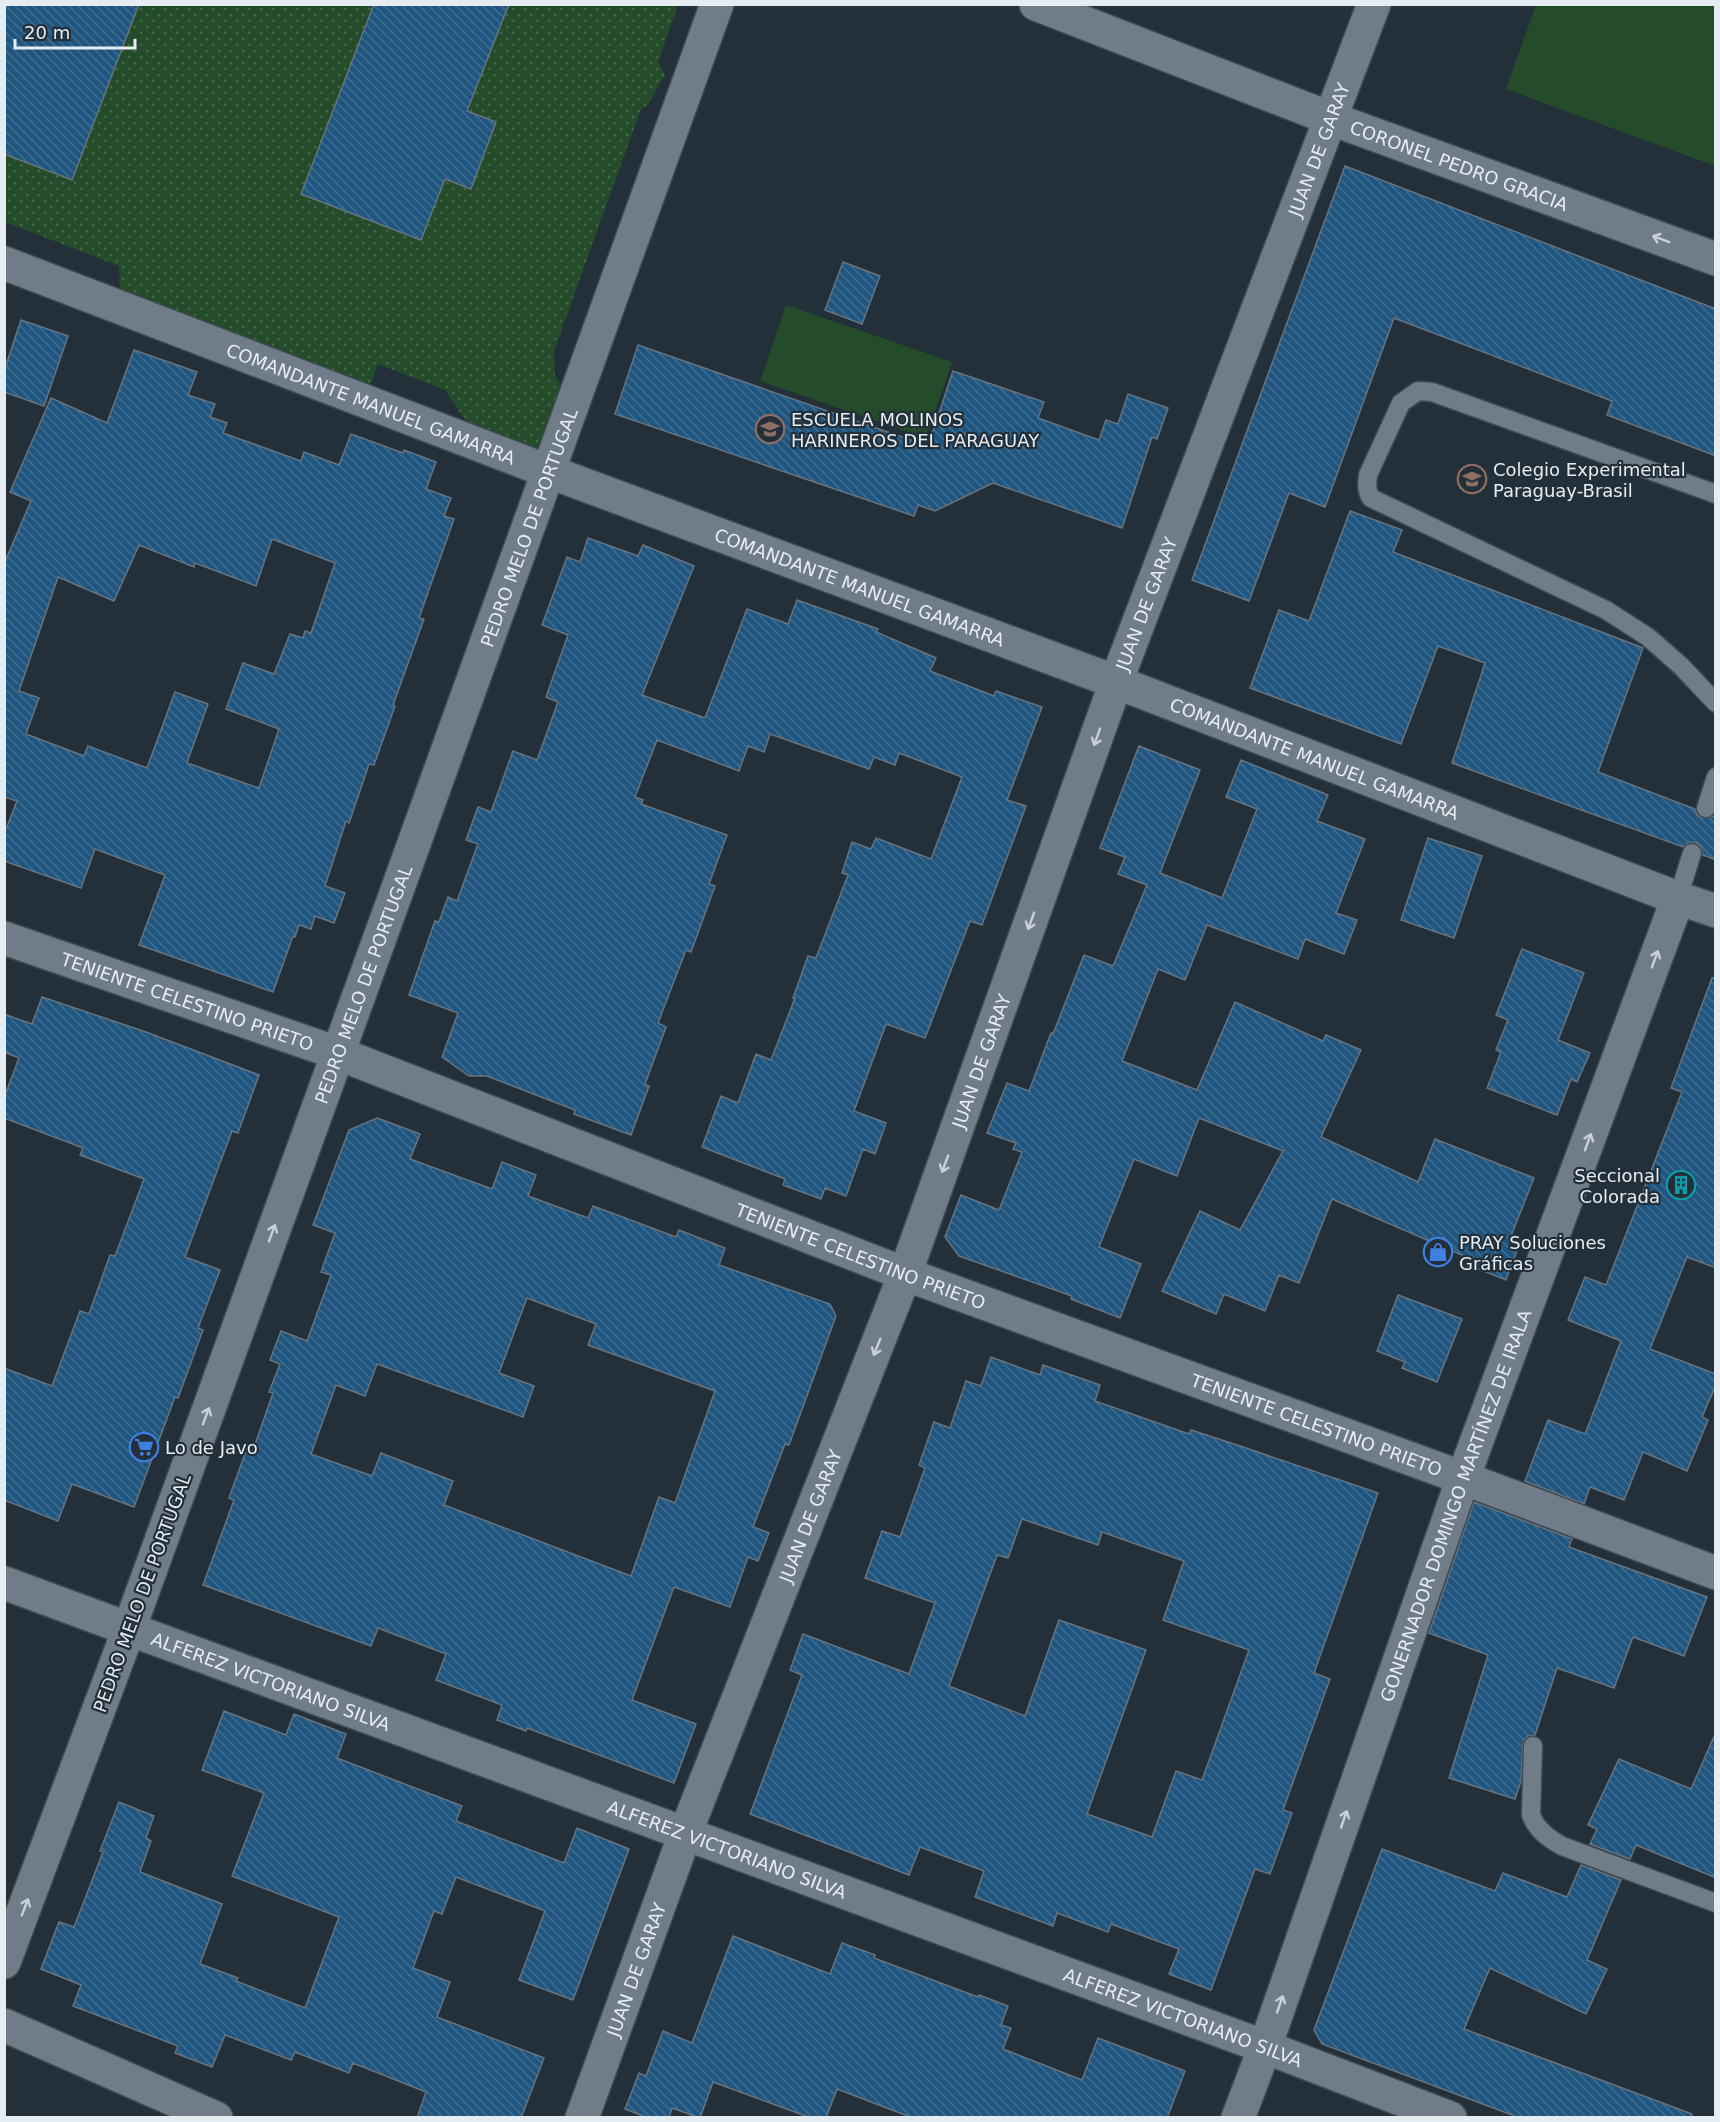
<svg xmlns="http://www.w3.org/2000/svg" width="1720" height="2122" viewBox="0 0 1720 2122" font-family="'DejaVu Sans',sans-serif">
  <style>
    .grass { fill: url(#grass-dots) }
    .garden { fill: #244c2a }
    .building { fill: url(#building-back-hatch); stroke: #67747f; stroke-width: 1.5; fill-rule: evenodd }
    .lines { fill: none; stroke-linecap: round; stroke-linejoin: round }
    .service-casing { stroke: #404a53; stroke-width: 21 }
    .minor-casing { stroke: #404a53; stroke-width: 36 }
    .tertiary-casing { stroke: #404a53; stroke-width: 36 }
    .service { stroke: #707d89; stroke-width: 18 }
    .minor { stroke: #707d89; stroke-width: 33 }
    .tertiary { stroke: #707d89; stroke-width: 33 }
    .oneway { stroke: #c8d1d8 }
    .labels { text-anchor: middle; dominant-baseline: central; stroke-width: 4.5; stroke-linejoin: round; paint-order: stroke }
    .street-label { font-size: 18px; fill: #e5edf3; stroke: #232f39 }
    .poi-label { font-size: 18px; fill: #e5edf3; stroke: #232f39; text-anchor: start }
  </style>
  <defs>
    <pattern id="grass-dots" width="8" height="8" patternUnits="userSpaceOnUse" patternTransform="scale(1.5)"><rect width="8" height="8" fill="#244c2a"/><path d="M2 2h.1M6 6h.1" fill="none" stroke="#446649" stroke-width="1.8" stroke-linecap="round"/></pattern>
    <pattern id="building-back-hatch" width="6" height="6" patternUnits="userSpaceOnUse" patternTransform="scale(1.5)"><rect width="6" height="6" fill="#1f557e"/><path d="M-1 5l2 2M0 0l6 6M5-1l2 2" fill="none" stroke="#3f6e91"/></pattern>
  </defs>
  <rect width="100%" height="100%" fill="#232f39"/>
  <!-- grass -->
  <polygon class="grass" points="4,5 678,5 658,62 665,75 647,106 641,109 554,351 555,376 567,394 555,441 538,447 505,444 477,433 460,413 445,390 378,364 371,383 357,392 120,295 119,266 5,222"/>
  <!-- garden -->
  <g class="garden">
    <polygon points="1536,5 1715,5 1715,166 1506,89"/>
    <polygon points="786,305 952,362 926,438 760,381"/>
  </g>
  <!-- building -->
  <g class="building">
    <polygon points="4,4 139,4 72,180 4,154"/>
    <polygon points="374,4 509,4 467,111 496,122 471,189 445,179 421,240 301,194"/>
    <polygon points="1345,166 1716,309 1716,456 1607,415 1612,401 1394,318 1325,507 1289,493 1249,601 1192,580"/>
    <polygon points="843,262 880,276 862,324 825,310"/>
    <polygon points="21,320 68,336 44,406 4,392 4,371"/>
    <polygon points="638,345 928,446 953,371 1044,402 1038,418 1099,440 1106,420 1118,424 1128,394 1168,408 1157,439 1152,437 1122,528 993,483 935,511 918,505 914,516 615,414"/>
    <path d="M134 350 197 372 188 395 215 404 210 417 227 423 223 433 301 461 304 452 339 465 351 434 403 453 404 450 436 462 426 489 451 498 444 516 454 519 419 618 424 619 393 705 395 706 374 765 369 764 349 823 346 821 325 886 345 893 334 923 315 916 311 929 299 925 295 937 293 936 273 992 139 945 165 875 95 849 81 888 4 861V834L17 801 4 797V564L31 501 10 492 51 398 107 423ZM272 539 335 563 311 633 305 631 303 638 290 634 274 674 243 663 226 709 279 729 259 788 187 763 208 704 175 692 147 768 88 746 84 756 26 734 39 698 19 691 58 577 114 601 139 545 194 567 195 563 256 586Z"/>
    <polygon points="1350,511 1402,530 1393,552 1643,648 1598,772 1695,809 1697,815 1702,818 1716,816 1716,860 1703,855 1701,846 1696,843 1689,842 1683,847 1452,763 1485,663 1438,646 1401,744 1250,688 1279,610 1309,621"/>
    <polygon points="588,538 638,556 643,545 694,566 642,695 705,718 747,609 788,624 797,600 878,629 876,632 936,658 930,671 994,696 996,691 1042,707 1007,800 1026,806 982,925 970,921 925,1038 886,1024 854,1111 886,1123 875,1154 863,1149 846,1196 825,1188 821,1199 783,1185 785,1179 702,1147 721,1096 738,1103 756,1054 771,1060 795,998 793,998 808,956 816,958 848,875 842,873 852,842 871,849 876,838 931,859 962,777 899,753 895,765 874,757 869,769 770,734 764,752 748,746 739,771 657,740 635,797 643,800 641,804 727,835 709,884 715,886 691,952 686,950 658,1023 666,1027 645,1084 649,1086 631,1135 574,1114 575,1110 487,1076 469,1076 442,1057 458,1013 409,995 435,921 439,922 448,897 457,901 478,844 466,840 478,807 491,812 513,751 537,760 558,702 546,697 568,635 542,625 567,557 580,562"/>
    <polygon points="1139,746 1200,770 1160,873 1222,898 1257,809 1226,797 1241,760 1328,795 1317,821 1365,839 1336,913 1357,920 1344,954 1305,939 1298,959 1207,925 1185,980 1158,969 1122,1061 1197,1090 1235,1002 1323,1041 1326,1035 1361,1050 1321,1137 1418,1182 1435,1139 1534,1178 1509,1241 1519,1245 1506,1280 1466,1264 1469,1258 1332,1199 1299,1283 1279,1275 1265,1311 1224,1294 1216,1314 1162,1291 1200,1211 1240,1230 1283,1151 1199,1118 1177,1176 1134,1159 1099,1247 1141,1264 1120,1318 1071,1299 1072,1296 959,1256 945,1237 961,1195 999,1210 1022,1152 1013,1149 1016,1143 987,1133 1007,1083 1029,1091 1051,1033 1053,1034 1084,955 1113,966 1147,885 1118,874 1125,857 1100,848"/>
    <polygon points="1428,838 1482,856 1454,938 1401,920"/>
    <polygon points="1522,949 1584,973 1558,1040 1590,1053 1577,1082 1571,1079 1557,1115 1487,1088 1501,1052 1496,1050 1508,1020 1496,1015"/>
    <polygon points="1712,978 1716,978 1716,1268 1687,1257 1650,1349 1716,1374 1716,1385 1702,1417 1708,1420 1687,1471 1643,1452 1624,1500 1590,1487 1584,1504 1525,1481 1548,1420 1585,1434 1621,1341 1568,1320 1585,1277 1606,1285 1682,1092 1671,1088"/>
    <polygon points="42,997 146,1032 259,1075 238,1133 232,1131 185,1257 220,1270 198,1328 203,1330 178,1398 175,1397 134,1507 72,1484 58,1521 4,1500 4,1368 52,1386 80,1311 89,1314 110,1255 115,1256 144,1179 80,1155 83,1148 4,1118 4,1098 19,1058 4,1052 4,1014 32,1024"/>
    <path d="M377 1118 420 1134 410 1159 492 1189 502 1162 536 1175 528 1196 588 1218 593 1206 676 1237 679 1230 725 1248 719 1265 830 1304 836 1316 789 1445 785 1444 753 1527 769 1533 758 1561 748 1557 730 1607 674 1587 632 1700 696 1724 674 1783 527 1728 526 1731 497 1720 502 1705 436 1680 446 1654 378 1628 371 1646 203 1585 234 1500 229 1498 246 1451 252 1453 273 1393 269 1392 280 1364 270 1360 281 1331 307 1341 331 1275 321 1272 335 1233 313 1225 349 1130ZM527 1298 596 1324 588 1345 715 1391 675 1503 659 1497 631 1576 444 1505 453 1481 381 1453 372 1476 311 1454 336 1385 365 1396 377 1364 523 1417 534 1386 499 1373Z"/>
    <polygon points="1398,1295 1462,1319 1437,1382 1402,1368 1405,1362 1377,1351"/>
    <path d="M991 1357 1040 1375 1043 1365 1100 1385 1095 1401 1189 1434 1191 1430 1240 1446 1378 1493 1314 1673 1330 1679 1283 1810 1292 1813 1270 1874 1255 1869 1211 1990 1169 1974 1179 1949 1111 1924 1108 1932 1057 1913 1053 1926 975 1897 984 1871 920 1847 909 1875 750 1814 802 1675 790 1670 803 1634 909 1674 935 1603 865 1578 882 1531 900 1537 925 1468 919 1465 934 1422 950 1428 966 1381 981 1386ZM1022 1519 1098 1545 1102 1532 1184 1561 1163 1620 1249 1650 1202 1780 1176 1771 1152 1837 1087 1814 1146 1650 1059 1620 1025 1716 949 1686 997 1555 1008 1558Z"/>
    <polygon points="1474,1502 1572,1539 1569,1547 1707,1597 1684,1656 1633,1637 1614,1688 1557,1668 1535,1735 1528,1736 1523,1741 1521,1781 1515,1799 1449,1778 1488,1655 1429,1633"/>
    <polygon points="224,1711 286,1735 294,1714 346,1734 337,1758 462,1806 456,1821 564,1863 577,1828 629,1849 573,2000 519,1980 545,1911 456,1877 442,1914 434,1911 413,1968 450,1982 437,2017 544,2058 521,2118 417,2118 426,2092 353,2063 349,2073 295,2052 291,2060 225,2035 212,2067 175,2053 178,2046 73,2006 81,1985 41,1969 59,1922 74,1927 103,1852 100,1851 119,1802 154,1816 146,1838 151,1841 140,1872 222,1904 200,1964 238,1978 236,1981 305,2008 339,1917 232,1876 264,1793 202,1770"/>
    <polygon points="1716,1732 1716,1878 1636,1845 1630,1859 1590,1844 1597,1829 1588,1825 1619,1759 1691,1789"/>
    <polygon points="1382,1849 1495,1891 1503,1873 1567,1897 1581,1865 1621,1880 1587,1960 1607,1969 1586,2014 1490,1968 1464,2029 1692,2114 1691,2118 1520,2118 1322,2044 1314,2030"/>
    <polygon points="733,1936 830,1974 842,1943 875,1955 874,1958 978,1997 979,1995 1008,2006 1001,2025 1011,2028 1003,2049 1082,2080 1098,2038 1185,2071 1167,2118 913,2118 837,2089 826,2118 811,2118 713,2082 700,2118 672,2108 669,2118 648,2118 625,2109 639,2073 646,2076 663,2031 692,2043"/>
  </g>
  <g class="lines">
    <!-- service casing -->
    <g class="service-casing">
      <g id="service">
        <path d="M1716 494 1432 392 1418 391 1401 403 1368 475C1367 484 1366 490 1371 498L1606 610 1648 637 1681 666 1716 703"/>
        <polyline points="1706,808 1716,777"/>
        <polyline points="1678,898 1692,853"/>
        <path d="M1533 1746 1531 1815C1537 1830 1548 1838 1562 1846L1716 1903"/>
      </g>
    </g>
    <!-- minor casing -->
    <g class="minor-casing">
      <g id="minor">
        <path id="s1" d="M1036 4 1332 119 1716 259"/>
        <path id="s2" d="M4 263 550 472 1116 682 1672 896 1716 911"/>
        <path id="s3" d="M4 938 337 1053 905 1274 1463 1478 1716 1573"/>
        <path id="s4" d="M4 1583 129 1629C325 1087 523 547 717 4"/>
        <polyline points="4,2025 216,2118"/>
        <path id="s5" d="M582 2118 685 1834 905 1274 1116 682 1374 4"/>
        <path id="s6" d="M1238 2118 1265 2047 1463 1478 1678 898"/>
      </g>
    </g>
    <!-- tertiary casing -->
    <g class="tertiary-casing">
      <g id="tertiary">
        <path id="s7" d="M4 1962 129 1629 1265 2047 1450 2118"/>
      </g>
    </g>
    <!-- service -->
    <use href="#service" class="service"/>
    <!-- minor -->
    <use href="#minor" class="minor"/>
    <!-- tertiary -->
    <use href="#tertiary" class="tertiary"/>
  </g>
  <!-- one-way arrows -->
  <defs><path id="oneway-shaft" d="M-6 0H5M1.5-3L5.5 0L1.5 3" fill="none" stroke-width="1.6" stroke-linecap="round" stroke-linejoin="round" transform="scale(1.5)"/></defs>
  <g class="oneway">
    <use href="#oneway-shaft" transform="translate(1661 239) rotate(-160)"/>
    <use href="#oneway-shaft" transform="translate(1097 737) rotate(110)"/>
    <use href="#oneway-shaft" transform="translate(1031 921) rotate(110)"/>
    <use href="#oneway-shaft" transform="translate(1655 959) rotate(-70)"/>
    <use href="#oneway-shaft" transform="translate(1588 1142) rotate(-70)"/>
    <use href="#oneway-shaft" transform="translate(945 1164) rotate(110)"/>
    <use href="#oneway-shaft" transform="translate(272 1233) rotate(-70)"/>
    <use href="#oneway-shaft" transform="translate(877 1347) rotate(112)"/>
    <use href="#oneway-shaft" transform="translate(206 1416) rotate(-70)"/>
    <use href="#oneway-shaft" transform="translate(1344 1819) rotate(-71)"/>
    <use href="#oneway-shaft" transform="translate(25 1907) rotate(-69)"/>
    <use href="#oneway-shaft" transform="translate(1280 2004) rotate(-71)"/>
  </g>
  <!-- icons -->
  <defs>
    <g id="school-ring" transform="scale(1.5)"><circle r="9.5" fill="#232f39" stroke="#8d6e63" stroke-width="1.5"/><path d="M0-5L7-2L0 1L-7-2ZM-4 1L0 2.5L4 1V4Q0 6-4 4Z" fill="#8d6e63"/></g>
    <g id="university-ring" transform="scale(1.5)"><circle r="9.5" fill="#232f39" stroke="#8d6e63" stroke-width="1.5"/><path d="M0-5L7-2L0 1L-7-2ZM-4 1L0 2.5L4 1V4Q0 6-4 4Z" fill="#8d6e63"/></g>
    <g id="building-ring" transform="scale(1.5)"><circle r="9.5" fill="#232f39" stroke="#0f9aa8" stroke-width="1.5"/><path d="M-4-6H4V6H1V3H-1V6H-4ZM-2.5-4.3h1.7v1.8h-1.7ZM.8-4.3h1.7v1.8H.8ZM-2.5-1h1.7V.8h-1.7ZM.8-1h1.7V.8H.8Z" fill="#0f9aa8"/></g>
    <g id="shop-ring" transform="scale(1.5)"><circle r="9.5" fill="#232f39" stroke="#3f7fe0" stroke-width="1.5"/><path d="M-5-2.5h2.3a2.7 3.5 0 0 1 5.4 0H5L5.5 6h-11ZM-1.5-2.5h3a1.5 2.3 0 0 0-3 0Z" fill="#3f7fe0"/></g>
    <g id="supermarket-ring" transform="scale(1.5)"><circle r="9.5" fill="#232f39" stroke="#3f7fe0" stroke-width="1.5"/><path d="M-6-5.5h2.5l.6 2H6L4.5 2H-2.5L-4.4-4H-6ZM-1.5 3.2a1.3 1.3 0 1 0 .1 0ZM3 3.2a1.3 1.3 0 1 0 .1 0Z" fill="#3f7fe0"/></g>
  </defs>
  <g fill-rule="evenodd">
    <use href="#school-ring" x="770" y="429"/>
    <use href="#university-ring" x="1472" y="479"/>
    <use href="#building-ring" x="1681" y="1185"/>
    <use href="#shop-ring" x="1438" y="1252"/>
    <use href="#supermarket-ring" x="144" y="1447"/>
  </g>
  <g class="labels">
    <!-- street labels -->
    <g class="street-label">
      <text stroke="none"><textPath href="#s5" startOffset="2102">JUAN DE GARAY</textPath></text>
      <text stroke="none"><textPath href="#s1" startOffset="453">CORONEL PEDRO GRACIA</textPath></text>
      <text stroke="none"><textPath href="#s2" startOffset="393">COMANDANTE MANUEL GAMARRA</textPath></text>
      <text stroke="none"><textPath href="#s4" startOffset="1305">PEDRO MELO DE PORTUGAL</textPath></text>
      <text stroke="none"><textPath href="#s2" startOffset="915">COMANDANTE MANUEL GAMARRA</textPath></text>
      <text stroke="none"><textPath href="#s5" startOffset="1616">JUAN DE GARAY</textPath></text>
      <text stroke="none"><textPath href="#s2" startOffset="1401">COMANDANTE MANUEL GAMARRA</textPath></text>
      <text stroke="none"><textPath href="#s4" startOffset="819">PEDRO MELO DE PORTUGAL</textPath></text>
      <text stroke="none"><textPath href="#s3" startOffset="194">TENIENTE CELESTINO PRIETO</textPath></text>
      <text stroke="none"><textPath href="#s5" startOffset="1130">JUAN DE GARAY</textPath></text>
      <text stroke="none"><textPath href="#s3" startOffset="914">TENIENTE CELESTINO PRIETO</textPath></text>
      <text stroke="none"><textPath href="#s3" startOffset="1400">TENIENTE CELESTINO PRIETO</textPath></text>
      <text stroke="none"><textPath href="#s6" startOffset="650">GONERNADOR DOMINGO MARTÍNEZ DE IRALA</textPath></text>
      <text stroke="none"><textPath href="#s5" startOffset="644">JUAN DE GARAY</textPath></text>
      <text transform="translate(142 1593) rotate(-70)">PEDRO MELO DE PORTUGAL</text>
      <text stroke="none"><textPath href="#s7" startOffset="507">ALFEREZ VICTORIANO SILVA</textPath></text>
      <text stroke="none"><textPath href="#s7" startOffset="993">ALFEREZ VICTORIANO SILVA</textPath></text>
      <text stroke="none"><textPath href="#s5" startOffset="158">JUAN DE GARAY</textPath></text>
      <text stroke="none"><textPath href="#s7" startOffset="1479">ALFEREZ VICTORIANO SILVA</textPath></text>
    </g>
    <!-- poi labels -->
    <g class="poi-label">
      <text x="791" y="419">ESCUELA MOLINOS<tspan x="791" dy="21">HARINEROS DEL PARAGUAY</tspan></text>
      <text x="1493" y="469">Colegio Experimental<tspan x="1493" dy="21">Paraguay-Brasil</tspan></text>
      <text x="1660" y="1175" text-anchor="end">Seccional<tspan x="1660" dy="21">Colorada</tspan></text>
      <text x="1459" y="1242">PRAY Soluciones<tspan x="1459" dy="21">Gráficas</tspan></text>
      <text x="165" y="1447">Lo de Javo</text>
    </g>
  </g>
  <!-- border -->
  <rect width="1720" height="2122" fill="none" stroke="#e5edf3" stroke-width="12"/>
  <!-- scale -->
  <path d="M15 39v9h120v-9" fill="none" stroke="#e5edf3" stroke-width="3"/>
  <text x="24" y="39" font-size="18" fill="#e5edf3" stroke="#232f39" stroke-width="4.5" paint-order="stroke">20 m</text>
</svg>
